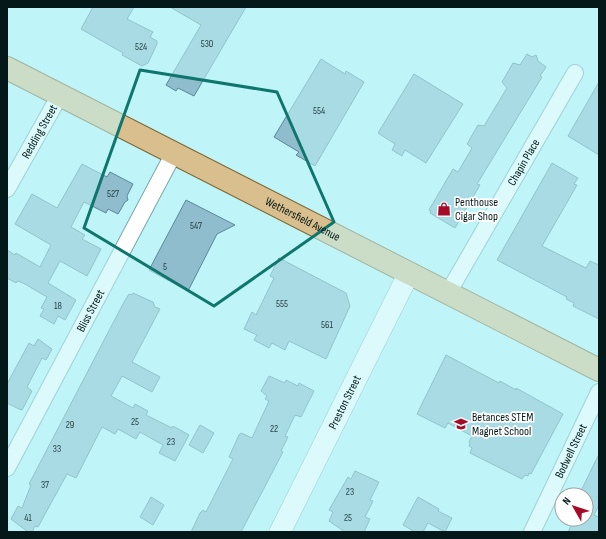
<svg xmlns="http://www.w3.org/2000/svg" width="606" height="539" viewBox="0 0 606 539" font-family="'Sofia Sans Condensed',sans-serif">
  <style>
    .building { fill: #8fbdcd; stroke: #5b8897 }
    .lines { fill: none; stroke-linecap: round; stroke-linejoin: round }
    .minor-casing { stroke: #76a8ac; stroke-width: 18 }
    .tertiary-casing { stroke: #76a8ac; stroke-width: 22 }
    .primary-casing { stroke: #7e6933; stroke-width: 24 }
    .minor { stroke: #fff; stroke-width: 16 }
    .tertiary { stroke: #fff; stroke-width: 21 }
    .primary { stroke: #d9bf8d; stroke-width: 22 }
    .marked { fill: none; stroke: #0f766e; stroke-width: 3; stroke-linejoin: round }
    .labels { text-anchor: middle; dominant-baseline: central; stroke-width: 3.5; stroke-linejoin: round; paint-order: stroke }
    .number-label { font-size: 10px; fill: #274146 }
    .street-label { font-size: 12px; fill: #041819; stroke: #fff }
    .poi-label { font-size: 12px; fill: #041819; stroke: #fff; text-anchor: start }
  </style>
  <rect width="100%" height="100%" fill="#bff4f8"/>
  <!-- building -->
  <g class="building">
    <polygon points="93,7 134,7 127,19 153,32 150,37 157,41 157,44 148,63 142,66 122,55 123,53 81,29"/>
    <polygon points="170,7 246,7 194,96 178,88 176,91 166,85 201,25"/>
    <polygon points="527,54 532,57 536,55 538,61 546,67 540,76 542,77 477,184 480,185 455,228 430,213 431,211 429,210 453,169 458,172 472,148 467,144 478,125 484,126 507,88 502,82 513,63 520,65"/>
    <polygon points="321,59 345,74 346,71 364,82 315,166 296,155 299,152 274,137"/>
    <polygon points="414,74 463,104 426,163 405,150 402,156 392,150 395,144 378,133"/>
    <polygon points="599,82 599,155 568,136"/>
    <polygon points="552,163 578,178 574,184 577,185 542,246 586,268 590,261 599,265 599,319 573,306 574,303 566,299 567,297 497,260"/>
    <polygon points="82,164 107,177 110,172 133,184 127,196 128,200 125,202 118,214 108,209 106,213 84,202 71,227 85,235 82,239 101,249 87,276 60,261 48,283 76,300 65,320 58,316 54,324 40,316 44,309 41,308 47,297 25,284 18,281 16,283 7,278 7,250 15,255 16,253 40,267 51,245 15,224 32,194 57,208"/>
    <polygon points="186,200 235,225 217,234 188,291 149,270"/>
    <polygon points="279,258 346,293 350,306 326,359 289,341 285,350 272,343 269,348 254,340 257,335 244,329 252,312 256,315 274,278 270,276"/>
    <polygon points="133,293 153,302 155,307 160,309 132,362 160,377 152,392 122,376 111,396 133,408 135,404 148,411 146,415 172,428 173,426 189,435 175,461 159,453 163,445 140,432 136,439 118,429 115,434 102,427 76,478 67,474 38,527 35,526 32,532 28,532 11,519 18,506 22,508 31,485 29,484 124,302 129,294 132,295"/>
    <polygon points="38,339 52,349 46,360 42,358 27,387 32,391 22,410 19,409 7,403 7,384 29,343 34,346"/>
    <polygon points="446,355 499,383 500,381 516,390 516,388 563,414 531,474 529,473 528,476 525,475 522,479 470,453 472,448 469,446 470,443 469,442 472,436 448,423 445,428 417,414"/>
    <polygon points="269,376 285,383 286,380 298,386 299,383 314,391 301,417 295,415 285,436 288,437 281,451 283,452 241,532 191,532 200,513 203,510 206,512 233,459 229,457 239,435 241,433 252,438 269,401 265,399 267,396 261,391"/>
    <polygon points="200,425 214,433 203,453 189,445"/>
    <polygon points="599,454 599,505 594,515 599,517 599,532 568,532 574,519 586,519 586,495 579,495"/>
    <polygon points="355,471 379,482 370,500 373,501 365,517 370,519 364,532 345,532 329,521 333,512 329,510 348,477 351,479"/>
    <polygon points="151,497 164,505 153,525 140,517"/>
    <polygon points="418,497 439,509 438,511 452,518 445,532 428,523 423,532 415,532 403,525"/>
  </g>
  <g class="lines">
    <!-- minor casing -->
    <g class="minor-casing">
      <g id="minor">
        <path id="s1" d="M7 189 60 95"/>
        <path id="s2" d="M448 293 575 73"/>
        <path id="s3" d="M7 468 174 153"/>
        <path id="s4" d="M532 532 599 392"/>
      </g>
    </g>
    <!-- tertiary casing -->
    <g class="tertiary-casing">
      <g id="tertiary">
        <path id="s5" d="M280 532 409 273"/>
      </g>
    </g>
    <!-- primary casing -->
    <g class="primary-casing">
      <g id="primary">
        <path id="s6" d="M7 68 599 370"/>
      </g>
    </g>
    <!-- minor -->
    <use href="#minor" class="minor"/>
    <!-- tertiary -->
    <use href="#tertiary" class="tertiary"/>
    <!-- primary -->
    <use href="#primary" class="primary"/>
  </g>
  <!-- marked area -->
  <path d="M0 0H606V539H0ZM140 70 277 92 334 222 214 306 84 228Z" fill="#bff4f8" fill-opacity=".55" fill-rule="evenodd"/>
  <path class="marked" d="M140 70 277 92 334 222 214 306 84 228Z"/>
  <!-- icons -->
  <defs>
    <g id="shop-bare" transform="scale(1.08)"><path d="M-5-2.5h2.3a2.7 3.5 0 0 1 5.4 0H5L5.5 6h-11ZM-1.5-2.5h3a1.5 2.3 0 0 0-3 0Z" fill="#a50b27" stroke="#fff" stroke-width="2.5" paint-order="stroke"/></g>
    <g id="school-bare" transform="scale(1.08)"><path d="M0-5L7-2L0 1L-7-2ZM-4 1L0 2.5L4 1V4Q0 6-4 4Z" fill="#a50b27" stroke="#fff" stroke-width="2.5" paint-order="stroke"/></g>
  </defs>
  <g fill-rule="evenodd">
    <use href="#shop-bare" x="444" y="209"/>
    <use href="#school-bare" x="461" y="424"/>
  </g>
  <g class="labels">
    <!-- number labels -->
    <g class="number-label">
      <text x="207" y="44">530</text>
      <text x="141" y="47">524</text>
      <text x="319" y="111">554</text>
      <text x="113" y="194">527</text>
      <text x="196" y="226">547</text>
      <text x="165" y="267">5</text>
      <text x="282" y="304">555</text>
      <text x="58" y="306">18</text>
      <text x="327" y="325">561</text>
      <text x="135" y="422">25</text>
      <text x="70" y="425">29</text>
      <text x="274" y="429">22</text>
      <text x="171" y="442">23</text>
      <text x="57" y="449">33</text>
      <text x="45" y="485">37</text>
      <text x="350" y="492">23</text>
      <text x="28" y="518">41</text>
      <text x="348" y="518">25</text>
    </g>
    <!-- street labels -->
    <g class="street-label">
      <text stroke="none"><textPath href="#s1" startOffset="66">Redding Street</textPath></text>
      <text stroke="none"><textPath href="#s2" startOffset="151">Chapin Place</textPath></text>
      <text stroke="none"><textPath href="#s6" startOffset="332">Wethersfield Avenue</textPath></text>
      <text stroke="none"><textPath href="#s3" startOffset="178">Bliss Street</textPath></text>
      <text stroke="none"><textPath href="#s5" startOffset="145">Preston Street</textPath></text>
      <text stroke="none"><textPath href="#s4" startOffset="90">Bodwell Street</textPath></text>
    </g>
    <!-- poi labels -->
    <g class="poi-label">
      <text x="455" y="202">Penthouse<tspan x="455" dy="14">Cigar Shop</tspan></text>
      <text x="472" y="417">Betances STEM<tspan x="472" dy="14">Magnet School</tspan></text>
    </g>
  </g>
  <!-- border -->
  <rect width="606" height="539" fill="none" stroke="#041819" stroke-width="16"/>
  <!-- north arrow -->
  <g transform="translate(574 507) rotate(309)"><circle r="19" fill="#ffffff" stroke="#9ba3a3"/>
  <path d="M0-3L7 15L0 10L-7 15Z" fill="#a50b27"/>
  <text y="-6" font-size="11" font-weight="bold" text-anchor="middle" fill="#041819">N</text>
  </g>
</svg>
